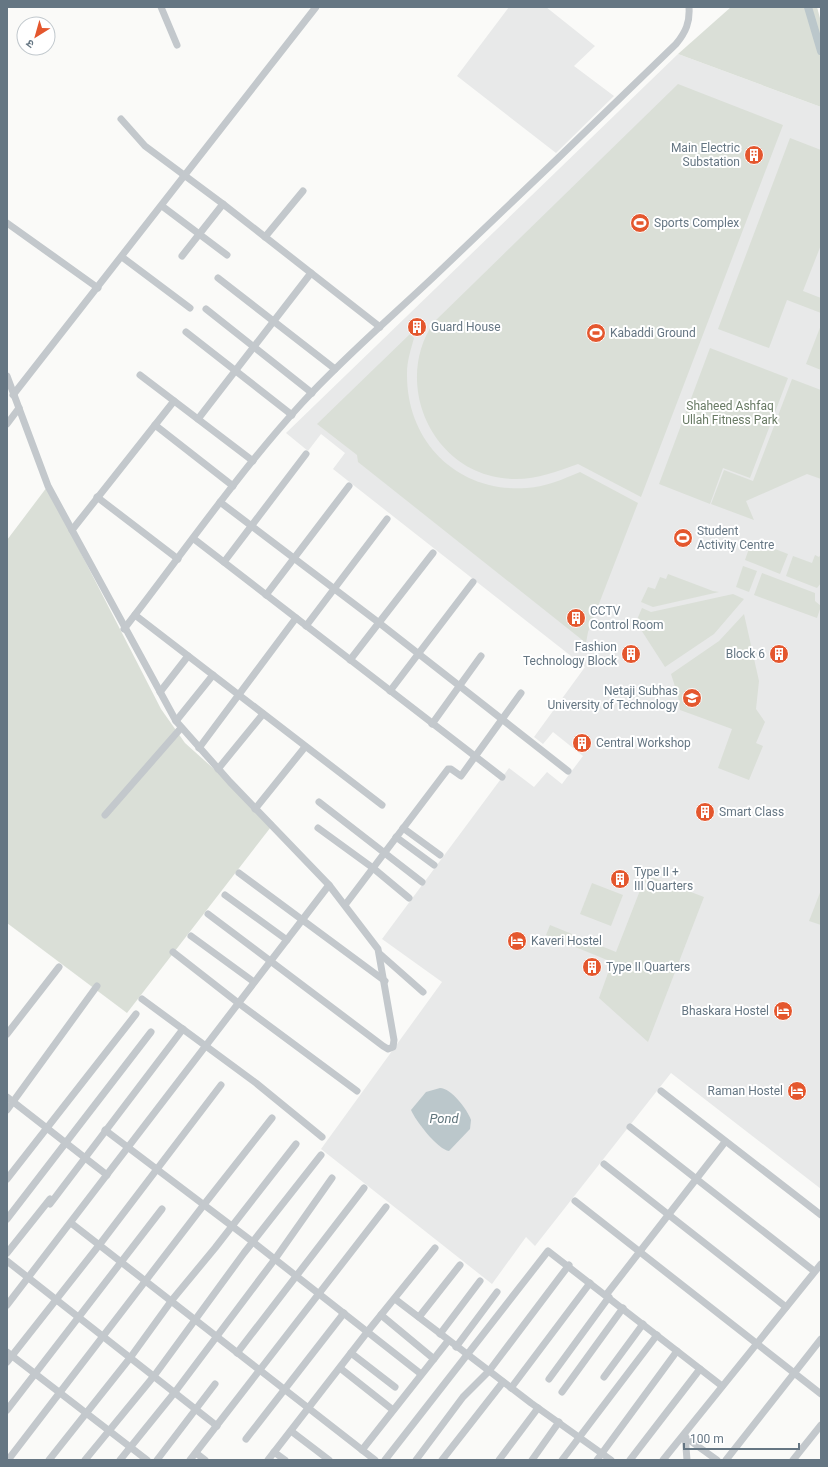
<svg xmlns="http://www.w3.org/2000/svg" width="828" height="1467" viewBox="0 0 828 1467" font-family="Roboto,'Noto Sans Devanagari',sans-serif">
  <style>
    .built { fill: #e8e9e9 }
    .green { fill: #dadfd7 }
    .water { fill: #bbc7cb }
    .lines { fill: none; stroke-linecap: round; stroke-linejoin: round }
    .canal { stroke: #bbc7cb; stroke-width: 8 }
    .street { stroke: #c3c8cc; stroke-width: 7 }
    .labels { text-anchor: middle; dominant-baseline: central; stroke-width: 4; stroke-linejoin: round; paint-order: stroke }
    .poi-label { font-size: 12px; fill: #657683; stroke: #fff; text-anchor: start }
    .park-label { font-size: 12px; fill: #687a64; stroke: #fff }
    .water-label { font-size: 13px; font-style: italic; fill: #60757c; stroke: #fff }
  </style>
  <rect width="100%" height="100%" fill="#fafaf8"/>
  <!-- built -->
  <g class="built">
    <polygon points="509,7 546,7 595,46 574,66 614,96 556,153 457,76"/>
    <polygon points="678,54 821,107 821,1189 671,1073 535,1246 526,1237 492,1284 321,1149 442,982 382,939 509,768 534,787 547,772 562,784 583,756 553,732 543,744 534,737 585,667 333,469 345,453 321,434 308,451 286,433"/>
  </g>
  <!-- green -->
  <g class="green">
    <polygon points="731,7 817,7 821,22 821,107 678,54"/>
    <path d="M678 84 783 125 641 497 578 464C553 473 530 482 502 478 430 469 393 381 434 322Z"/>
    <polygon points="790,138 821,150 821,245 803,291 821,298 821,313 787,300 769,348 718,329"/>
    <polygon points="821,325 821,370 806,364"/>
    <path d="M410 334 414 338C411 349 407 361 407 373 406 442 458 493 527 488 546 487 563 479 580 472L638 503 588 632 586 643 358 462 357 455 317 424Z"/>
    <polygon points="710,348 788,378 750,478 723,468 710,504 659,484"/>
    <polygon points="792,379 821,390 821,479 807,474 746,501 754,520 711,504 724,470 753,481"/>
    <polygon points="47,487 161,709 185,743 274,823 127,1013 7,923 7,540"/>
    <polygon points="752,540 788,554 780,574 745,560"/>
    <polygon points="821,554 821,583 817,588 786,576 793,556 812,563 815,555 819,557"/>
    <polygon points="743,566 757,571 749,592 736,587"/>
    <polygon points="762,573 815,593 815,601 821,606 817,618 754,595"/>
    <polygon points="668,574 713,591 719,592 653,607 641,602 648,587 655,589 660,577 666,579"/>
    <polygon points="733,594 744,599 714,634 665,667 636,622 642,608 651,612"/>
    <polygon points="744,614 759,681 756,709 765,722 756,743 763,746 749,780 718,768 732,729 680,710 678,696 671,674 719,641"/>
    <polygon points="646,875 704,897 648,1042 599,998 612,962 546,935 550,925 616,952"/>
    <polygon points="592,883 623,895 611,926 580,914"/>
    <polygon points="821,890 821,925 809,921"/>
  </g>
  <!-- water -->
  <path class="water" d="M440 1088C451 1088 467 1109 471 1120L470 1129 449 1151C438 1150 415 1120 411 1110L426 1092Z"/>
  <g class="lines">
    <!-- canal -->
    <polyline class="canal" points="808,7 821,51"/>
    <!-- street -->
    <g class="street">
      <polyline points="161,7 177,45"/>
      <polyline points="121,119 145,146 223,204 380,327"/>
      <polyline points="162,206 227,255"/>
      <polyline points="7,223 98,288"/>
      <polyline points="265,237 303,191"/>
      <polyline points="182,256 223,204"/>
      <polyline points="122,257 190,308"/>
      <polyline points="218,278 335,369"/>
      <polyline points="206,309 312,393"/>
      <polyline points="186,332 292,415"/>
      <polyline points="140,375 253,461"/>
      <polyline points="7,376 48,486 176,721 230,782 329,885 378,949 394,1040 393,1047 388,1049 383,1046 208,914"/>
      <polyline points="13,395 316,7"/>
      <polyline points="198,419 311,273"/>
      <polyline points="7,424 19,408"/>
      <polyline points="155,425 233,486"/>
      <polyline points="97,497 178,559"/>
      <polyline points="220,502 378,622 568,771"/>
      <polyline points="72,530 174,401"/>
      <polyline points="194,539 502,777"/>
      <polyline points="224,562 306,454"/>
      <polyline points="266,595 349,486"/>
      <polyline points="135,615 382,805"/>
      <polyline points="306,626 387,519"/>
      <path d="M124 629C183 553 238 473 302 403 346 355 396 313 443 268 521 194 599 119 676 44 686 32 690 22 689 7"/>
      <polyline points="350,660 433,553"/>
      <polyline points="390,691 473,582"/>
      <polyline points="160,692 188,656"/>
      <polyline points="176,721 213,675"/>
      <polyline points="432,724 481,656"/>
      <polyline points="199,748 296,618"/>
      <polyline points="218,769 263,714"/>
      <polyline points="319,802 422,882"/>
      <polyline points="255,809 305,747"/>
      <polyline points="105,815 181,728"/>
      <polyline points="318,828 373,868 409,898"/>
      <polyline points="403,828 440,855"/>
      <polyline points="396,837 434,865"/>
      <polyline points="239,873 385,981"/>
      <polyline points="225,895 287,940"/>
      <polyline points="345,905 448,769 451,769 461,776 521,693"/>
      <polyline points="191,936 254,982"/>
      <polyline points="173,952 237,1002 357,1091"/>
      <polyline points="380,954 423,992"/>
      <polyline points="142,999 256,1083 322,1137"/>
      <polyline points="7,1034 59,967"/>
      <polyline points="661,1091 821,1215"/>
      <polyline points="7,1097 107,1175"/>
      <polyline points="7,1110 97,986"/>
      <polyline points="630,1127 814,1271"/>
      <polyline points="105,1130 253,1242 421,1374"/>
      <polyline points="604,1164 786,1307"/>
      <polyline points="7,1179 136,1014"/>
      <polyline points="575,1201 821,1394"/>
      <polyline points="50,1204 183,1029"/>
      <polyline points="7,1219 151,1032"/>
      <polyline points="71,1223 375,1460"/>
      <polyline points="7,1253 50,1199"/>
      <polyline points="7,1261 217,1426"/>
      <polyline points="606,1295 725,1142"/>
      <polyline points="395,1299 531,1403 611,1460"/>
      <polyline points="7,1305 329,885"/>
      <polyline points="381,1315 434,1359"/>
      <polyline points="419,1317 460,1265"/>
      <polyline points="440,1334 480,1281"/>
      <polyline points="456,1347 497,1292"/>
      <polyline points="7,1352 147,1460"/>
      <polyline points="237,1353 364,1188"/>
      <polyline points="351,1353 395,1387"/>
      <polyline points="7,1362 100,1244 221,1085"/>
      <polyline points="340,1368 393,1410"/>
      <polyline points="604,1377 643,1324"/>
      <polyline points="549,1379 609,1297"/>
      <polyline points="511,1388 590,1283"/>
      <polyline points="562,1392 623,1308"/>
      <polyline points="7,1410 162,1209"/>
      <polyline points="291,1431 329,1460"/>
      <polyline points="685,1435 687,1460"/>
      <polyline points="685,1437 717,1460"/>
      <polyline points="246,1439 344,1313"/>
      <polyline points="362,1450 448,1341"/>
      <polyline points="274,1452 285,1460"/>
      <polyline points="196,1453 205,1460"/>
      <polyline points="8,1460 206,1202 272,1118"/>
      <polyline points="49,1460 130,1358 172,1300 215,1248 296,1144"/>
      <polyline points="85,1460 154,1376 244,1253 321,1155"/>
      <polyline points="120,1460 175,1392 275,1259 332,1178"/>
      <polyline points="157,1460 215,1384"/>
      <polyline points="190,1460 386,1207"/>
      <polyline points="268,1460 368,1331 435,1248"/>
      <polyline points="385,1460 548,1251 722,1386"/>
      <polyline points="416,1460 463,1397 489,1371 569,1265"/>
      <polyline points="442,1460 503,1382"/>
      <polyline points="499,1460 538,1408"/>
      <polyline points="532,1460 559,1422"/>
      <polyline points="562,1460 657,1335"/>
      <polyline points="597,1460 677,1351"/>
      <polyline points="630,1460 700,1369"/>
      <polyline points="663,1460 821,1264"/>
      <polyline points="726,1460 821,1339"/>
      <polyline points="793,1460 821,1425"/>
    </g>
  </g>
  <!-- icons -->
  <defs>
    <g id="building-disc" transform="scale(1)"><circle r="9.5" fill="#e4572e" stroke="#fff"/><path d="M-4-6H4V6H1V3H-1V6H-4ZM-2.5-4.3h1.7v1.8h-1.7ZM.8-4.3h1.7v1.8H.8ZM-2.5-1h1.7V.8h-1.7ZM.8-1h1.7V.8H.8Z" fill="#fff"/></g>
    <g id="stadium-disc" transform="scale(1)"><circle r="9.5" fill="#e4572e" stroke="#fff"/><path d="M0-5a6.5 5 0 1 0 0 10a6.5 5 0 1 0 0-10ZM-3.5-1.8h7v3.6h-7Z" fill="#fff"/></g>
    <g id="university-disc" transform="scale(1)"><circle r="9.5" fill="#e4572e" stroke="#fff"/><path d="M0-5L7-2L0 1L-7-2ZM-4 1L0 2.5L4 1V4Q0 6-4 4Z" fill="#fff"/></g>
    <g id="hotel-disc" transform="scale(1)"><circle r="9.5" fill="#e4572e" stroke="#fff"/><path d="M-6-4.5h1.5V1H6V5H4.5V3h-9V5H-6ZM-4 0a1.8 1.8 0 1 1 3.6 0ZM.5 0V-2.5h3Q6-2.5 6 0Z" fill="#fff"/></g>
  </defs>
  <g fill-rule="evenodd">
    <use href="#building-disc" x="754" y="155"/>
    <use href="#stadium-disc" x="640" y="223"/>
    <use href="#building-disc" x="417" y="327"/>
    <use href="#stadium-disc" x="596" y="333"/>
    <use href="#stadium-disc" x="683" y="538"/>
    <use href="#building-disc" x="576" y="618"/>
    <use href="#building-disc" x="631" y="654"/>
    <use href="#building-disc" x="779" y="654"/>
    <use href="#university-disc" x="692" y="698"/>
    <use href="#building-disc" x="582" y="743"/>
    <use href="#building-disc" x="705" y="812"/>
    <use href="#building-disc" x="620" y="879"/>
    <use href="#hotel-disc" x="517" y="941"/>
    <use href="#building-disc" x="592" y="967"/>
    <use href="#hotel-disc" x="783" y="1011"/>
    <use href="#hotel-disc" x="797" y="1091"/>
  </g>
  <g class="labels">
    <!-- poi labels -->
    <g class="poi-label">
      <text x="740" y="148" text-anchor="end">Main Electric<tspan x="740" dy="14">Substation</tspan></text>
      <text x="654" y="223">Sports Complex</text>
      <text x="431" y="327">Guard House</text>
      <text x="610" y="333">Kabaddi Ground</text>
      <text x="697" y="531">Student<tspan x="697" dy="14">Activity Centre</tspan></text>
      <text x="590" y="611">CCTV<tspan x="590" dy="14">Control Room</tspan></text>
      <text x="617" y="647" text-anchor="end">Fashion<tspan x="617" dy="14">Technology Block</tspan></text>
      <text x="765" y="654" text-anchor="end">Block 6</text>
      <text x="678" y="691" text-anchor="end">Netaji Subhas<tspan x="678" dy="14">University of Technology</tspan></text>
      <text x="596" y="743">Central Workshop</text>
      <text x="719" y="812">Smart Class</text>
      <text x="634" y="872">Type II +<tspan x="634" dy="14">III Quarters</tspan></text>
      <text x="531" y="941">Kaveri Hostel</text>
      <text x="606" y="967">Type II Quarters</text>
      <text x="769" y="1011" text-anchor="end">Bhaskara Hostel</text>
      <text x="783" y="1091" text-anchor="end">Raman Hostel</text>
    </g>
    <!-- park labels -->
    <g class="park-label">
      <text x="730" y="406">Shaheed Ashfaq<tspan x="730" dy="14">Ullah Fitness Park</tspan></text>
    </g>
    <!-- water labels -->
    <g class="water-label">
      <text x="444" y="1118">Pond</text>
    </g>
  </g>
  <!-- border -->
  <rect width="828" height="1467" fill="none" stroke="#657683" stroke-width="16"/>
  <!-- north arrow -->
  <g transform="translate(36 36) rotate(217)"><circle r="19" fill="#ffffff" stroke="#c1c8cd"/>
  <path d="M0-3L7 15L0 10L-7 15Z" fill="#e4572e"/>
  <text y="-6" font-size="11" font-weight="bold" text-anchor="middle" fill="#657683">उ</text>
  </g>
  <!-- scale -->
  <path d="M684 1443v6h115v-6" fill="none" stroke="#657683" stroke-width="2"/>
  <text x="690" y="1443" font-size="12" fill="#657683" stroke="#ffffff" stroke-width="3" paint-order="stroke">100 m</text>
</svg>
